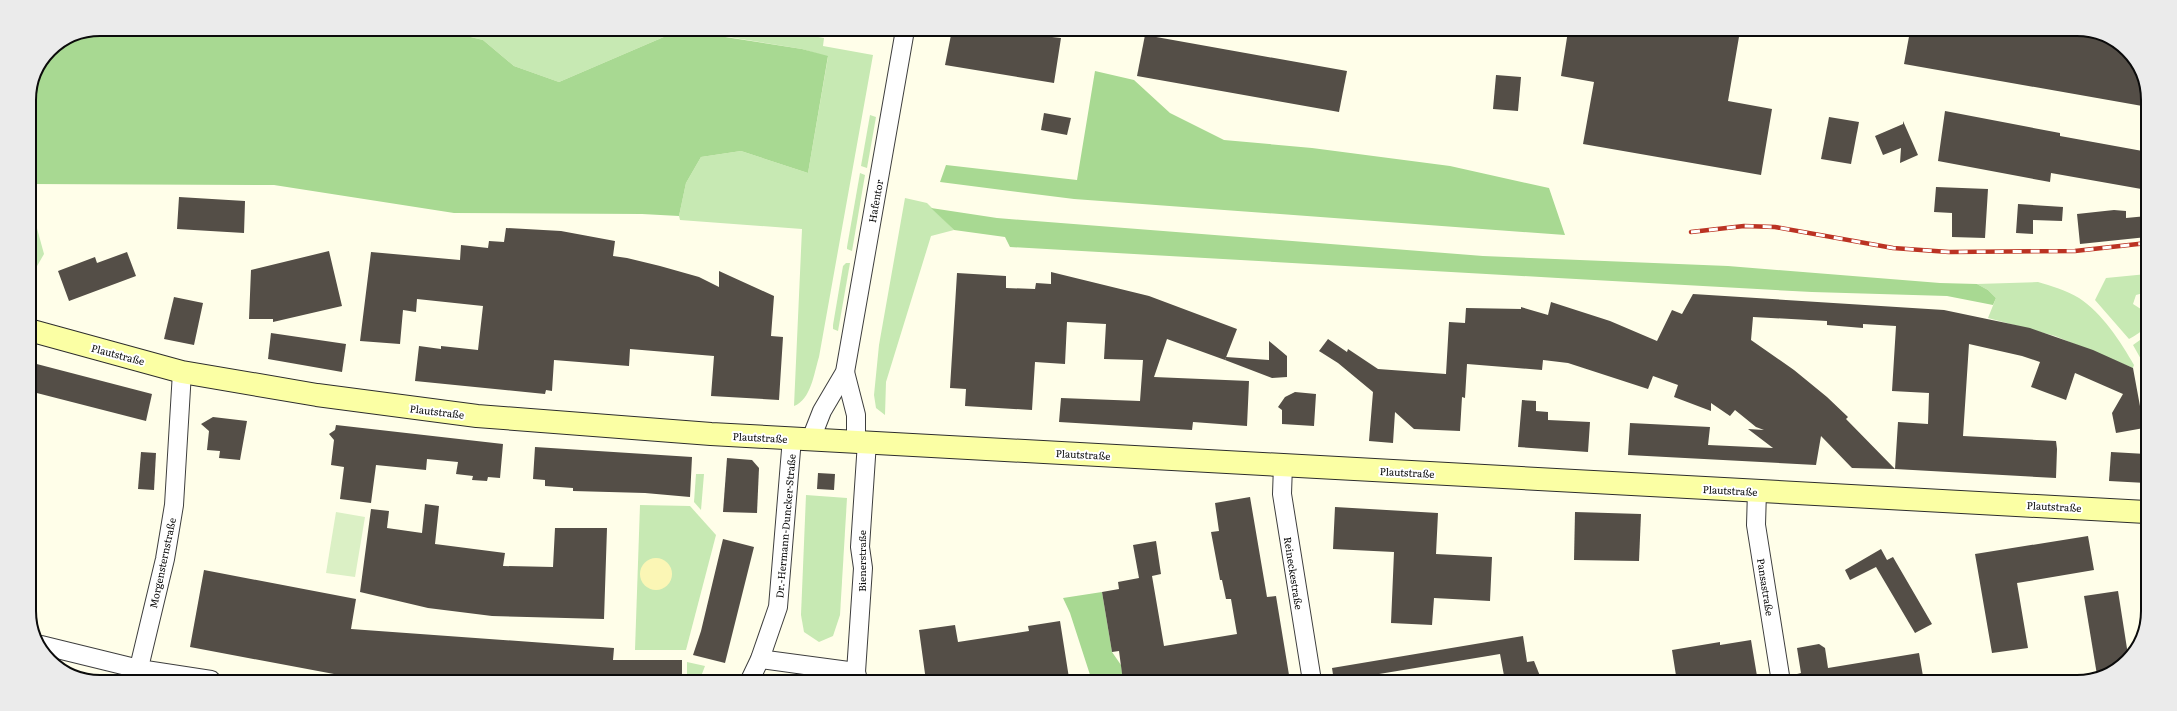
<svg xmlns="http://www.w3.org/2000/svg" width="2177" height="711" viewBox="0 0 2177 711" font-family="Literata,serif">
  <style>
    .green { fill: #c7e9b3 }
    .forest { fill: #a8d992 }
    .sand { fill: #fbf6b5 }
    .pitch { fill: #dbf0c5 }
    .building { fill: #544e47 }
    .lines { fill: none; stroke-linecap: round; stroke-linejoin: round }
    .minor-casing { stroke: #3e3e3e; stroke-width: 20 }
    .secondary-casing { stroke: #2d2d2d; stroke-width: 24 }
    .minor { stroke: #fff; stroke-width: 18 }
    .secondary { stroke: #fbffa4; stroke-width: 22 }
    .rail-casing { stroke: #bb3323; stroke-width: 4.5 }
    .rail { stroke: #fff; stroke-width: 3; stroke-dasharray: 9; stroke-linecap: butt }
    .labels { text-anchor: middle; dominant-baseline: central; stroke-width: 4; stroke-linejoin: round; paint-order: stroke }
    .street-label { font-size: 10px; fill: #0b0b0b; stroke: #fff }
    .rim { fill: none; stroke: #0b0b0b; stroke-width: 2 }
  </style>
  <rect width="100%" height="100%" fill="#fffee9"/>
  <!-- green -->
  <g class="green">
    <polygon points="438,29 680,30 559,82 514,66 483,40"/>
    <path d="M685 30H731L764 36 766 30H777L824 38 823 46 873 55 819 357C814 373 811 400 794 406L802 229 680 220 679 216 686 183 701 157 741 151 808 173 828 57 802 49Z"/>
    <polygon points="870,115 876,117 867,168 861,166"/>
    <polygon points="860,173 865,175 852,251 847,249 847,247"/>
    <polygon points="905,198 927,203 954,230 931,236 886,382 885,415 876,408 874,395 879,345"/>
    <polygon points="29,199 44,254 29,280"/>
    <polygon points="846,263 850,263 838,331 833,329 833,325 843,266"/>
    <path d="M2147 274V292L2136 295 2133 304 2147 313C2147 328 2142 332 2129 339L2095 300 2106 278Z"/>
    <path d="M2038 282C2051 286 2066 290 2079 298 2102 313 2121 342 2134 365L2133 368 2055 336 1988 318 1996 298 1988 290 1977 284Z"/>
    <polygon points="2147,335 2147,340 2143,345 2147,348 2147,384 2142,361 2133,345"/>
    <polygon points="696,474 704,474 701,510 694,502"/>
    <polygon points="806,495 847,498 840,615 833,636 819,642 804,632 801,615"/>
    <polygon points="640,505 690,506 716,535 686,650 635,650"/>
    <polygon points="687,662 705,666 700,679 703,680 687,680"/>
  </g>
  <!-- forest -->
  <g class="forest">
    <polygon points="100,29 438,29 483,40 514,66 559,82 680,30 802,49 828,56 808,173 741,151 701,157 686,183 679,216 642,214 454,213 274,185 29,184 29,100 34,73 50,50 73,34"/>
    <polygon points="1095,71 1134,80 1170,113 1224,140 1312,148 1450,166 1549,188 1565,235 1074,199 940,182 946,165 1077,180"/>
    <polygon points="931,208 997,218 1483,256 1728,266 1940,283 1977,284 1988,290 1996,298 1993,305 1947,296 1812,292 1558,278 1010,247 1005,237 954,230"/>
    <polygon points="1102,592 1112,652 1121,665 1123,681 1092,681 1070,613 1063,598"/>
  </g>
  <!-- sand -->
  <circle class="sand" cx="656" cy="574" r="16"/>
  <!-- pitch -->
  <polygon class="pitch" points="336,512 365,517 355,577 326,573"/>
  <!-- building -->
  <g class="building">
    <polygon points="952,30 1014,30 1033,33 1034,30 1053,30 1052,37 1061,38 1054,83 945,65"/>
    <polygon points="1568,31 1740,31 1728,101 1772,109 1761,175 1583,144 1594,82 1561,76"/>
    <polygon points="1910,31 2090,31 2098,33 2131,53 2148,95 2148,107 1904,64"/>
    <polygon points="1145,35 1347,71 1339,112 1137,76"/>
    <polygon points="1496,75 1521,77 1518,111 1493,109"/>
    <polygon points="1945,111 2060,133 2060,136 2148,152 2147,190 2051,173 2050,182 1938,161"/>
    <polygon points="1044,113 1071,118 1067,135 1041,130"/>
    <polygon points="1829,117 1859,122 1851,164 1821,159"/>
    <polygon points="1903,121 1918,155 1900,163 1901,148 1883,155 1875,136 1903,124"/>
    <polygon points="1936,187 1988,189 1985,238 1952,237 1952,213 1934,212"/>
    <polygon points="179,197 245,201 244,233 177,229"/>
    <polygon points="2018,204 2063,207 2062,221 2033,220 2033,234 2016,233"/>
    <polygon points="2114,210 2126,211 2126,218 2147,216 2147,237 2080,244 2077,214"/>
    <polygon points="506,228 561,231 615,241 613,256 627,258 660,266 699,277 719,287 719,271 774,296 771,336 783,337 779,400 711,396 714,356 630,349 629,366 554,360 552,391 546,390 545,394 415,381 419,346 441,349 441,346 478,350 483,306 417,299 416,312 403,310 400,344 360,341 371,252 460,260 461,245 488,248 489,241 504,242"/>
    <polygon points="329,251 342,306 273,322 273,319 249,319 251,270"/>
    <polygon points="127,252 136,276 69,301 58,271 95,257 97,263"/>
    <polygon points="1051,272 1149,296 1237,329 1225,360 1167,339 1154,377 1249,381 1247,426 1193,422 1192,430 1059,422 1061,398 1140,401 1143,360 1104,359 1106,324 1067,322 1065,364 1035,362 1032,410 965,406 966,389 950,388 957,273 1006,276 1006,288 1035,289 1036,283 1051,284"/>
    <polygon points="1693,294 1944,310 2030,328 2093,350 2133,368 2144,428 2116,433 2112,413 2123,394 2075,373 2066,400 2031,387 2040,362 2022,356 1969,344 1963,436 2056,441 2057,449 2056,478 1895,469 1898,422 1928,424 1929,393 1892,391 1896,326 1863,324 1863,328 1827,325 1827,321 1753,317 1751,340 1794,370 1827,397 1848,417 1846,419 1895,469 1852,468 1821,436 1816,465 1628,455 1630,423 1710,427 1708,445 1773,448 1748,429 1764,430 1756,427 1735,410 1730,416 1711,403 1711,411 1674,397 1678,385 1653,376 1648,389 1568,363 1543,360 1542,370 1467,364 1465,398 1462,397 1460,431 1414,429 1395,412 1393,443 1369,441 1373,392 1338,363 1319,351 1328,339 1347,352 1348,349 1378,369 1446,374 1449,322 1465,323 1466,308 1521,309 1521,307 1548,315 1551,302 1610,321 1657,341 1672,310 1682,314"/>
    <polygon points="174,297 203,303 194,345 164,339"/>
    <polygon points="271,333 346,344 342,372 268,359"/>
    <polygon points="1269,341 1287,356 1287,377 1272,378 1225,360 1226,357 1269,360"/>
    <polygon points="29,362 152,394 146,421 29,391"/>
    <polygon points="1295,392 1316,394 1314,426 1282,424 1282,410 1278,407 1285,397"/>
    <polygon points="1522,400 1536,401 1536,411 1548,412 1548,420 1590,422 1588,452 1518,447"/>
    <polygon points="213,417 247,421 240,460 219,458 220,451 207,450 209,431 201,424"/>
    <polygon points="336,425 503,444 500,478 488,477 487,481 472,480 473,476 456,474 458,462 427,459 426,470 376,465 371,503 340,499 344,467 331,465 334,440 329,434 335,430"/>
    <polygon points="535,447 692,457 690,497 645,493 573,491 573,488 545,486 545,480 533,479"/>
    <polygon points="141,452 156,453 154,490 138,489"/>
    <polygon points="2111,452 2146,454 2146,483 2109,481"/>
    <polygon points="727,458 752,460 759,468 757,513 723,512"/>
    <polygon points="818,473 835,474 834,490 817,489"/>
    <polygon points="1250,497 1267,597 1276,596 1290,681 1123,681 1119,651 1112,652 1102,592 1119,589 1118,582 1139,578 1133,545 1156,541 1161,574 1152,576 1164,646 1237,634 1231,599 1226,599 1222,580 1220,580 1211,532 1219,531 1215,503"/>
    <polygon points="425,504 439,506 435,544 505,553 503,566 553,567 555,528 607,528 604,619 492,616 428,608 360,592 371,509 389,511 387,528 422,533"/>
    <polygon points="1335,507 1438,513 1436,554 1492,557 1490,601 1434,598 1432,625 1391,623 1394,552 1333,549"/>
    <polygon points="1575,512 1641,514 1639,561 1574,560"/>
    <polygon points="2088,536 2094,570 2017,583 2028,648 1992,653 1975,554"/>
    <polygon points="723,539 754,547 725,663 693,655 701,631"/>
    <polygon points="1881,549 1887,560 1893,557 1932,624 1915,633 1876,567 1850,580 1845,570"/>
    <polygon points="204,570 356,599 351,629 614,648 613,660 682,660 682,680 366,680 190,647"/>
    <polygon points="2118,591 2128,655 2120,667 2097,675 2084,596"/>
    <polygon points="1060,621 1069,678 1054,681 926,681 919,630 955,625 958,642 1029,631 1028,626"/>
    <polygon points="1523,636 1527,662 1534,661 1542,681 1505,681 1500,654 1373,675 1374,681 1334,681 1332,668"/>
    <polygon points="1751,640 1758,682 1677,682 1672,650 1720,642 1720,645"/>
    <polygon points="1819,644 1825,648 1828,668 1919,653 1924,682 1797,682 1797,674 1801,673 1797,648"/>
  </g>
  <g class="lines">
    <!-- minor casing -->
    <g class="minor-casing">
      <g id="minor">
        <polyline points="845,372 856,415 856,441"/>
        <polyline points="811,439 822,411 845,372 905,30"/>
        <polyline points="1283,465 1282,494 1312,681"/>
        <polyline points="1757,491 1756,525 1781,682"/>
        <polyline points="41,645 139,669 211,680"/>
        <polyline points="760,659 856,672"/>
        <polyline points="136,680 165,559 174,505 182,372"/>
        <polyline points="750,680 760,659 778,607 792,438"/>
        <polyline points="858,680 856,672 863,568 860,547 867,442"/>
      </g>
    </g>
    <!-- secondary casing -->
    <g class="secondary-casing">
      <polyline id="secondary" points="29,330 182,372 317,395 477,416 711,434 2146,512"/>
    </g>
    <!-- minor -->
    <use href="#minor" class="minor"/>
    <!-- secondary -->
    <use href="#secondary" class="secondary"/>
    <!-- rail casing -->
    <g class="rail-casing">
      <polyline id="rail" points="1691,232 1744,226 1775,227 1893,248 1949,252 2075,251 2147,243"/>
    </g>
    <!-- rail -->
    <use href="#rail" class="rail"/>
  </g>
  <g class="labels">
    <!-- street labels -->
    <g class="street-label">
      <text transform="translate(875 201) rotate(-80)">Hafentor</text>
      <text transform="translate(118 354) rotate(15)">Plautstraße</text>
      <text transform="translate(437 411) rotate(7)">Plautstraße</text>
      <text transform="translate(760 437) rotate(3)">Plautstraße</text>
      <text transform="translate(1083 454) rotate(3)">Plautstraße</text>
      <text transform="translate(1407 472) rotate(3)">Plautstraße</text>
      <text transform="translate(1730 490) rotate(3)">Plautstraße</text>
      <text transform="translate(2054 506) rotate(3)">Plautstraße</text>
      <text transform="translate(785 526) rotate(-85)">Dr.-Hermann-Duncker-Straße</text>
      <text transform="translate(861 561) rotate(-90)">Bienerstraße</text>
      <text transform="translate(162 563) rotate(-78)">Morgensternstraße</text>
      <text transform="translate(1294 573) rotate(81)">Reineckestraße</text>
      <text transform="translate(1766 587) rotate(81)">Pansastraße</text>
    </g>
  </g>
  <!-- crop -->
  <path d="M0 0H2177V711H0ZM100 36H2077A64 64 0 0 1 2141 100V611A64 64 0 0 1 2077 675H100A64 64 0 0 1 36 611V100A64 64 0 0 1 100 36Z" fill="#ebebeb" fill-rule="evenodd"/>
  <path class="rim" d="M100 36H2077A64 64 0 0 1 2141 100V611A64 64 0 0 1 2077 675H100A64 64 0 0 1 36 611V100A64 64 0 0 1 100 36Z"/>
</svg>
